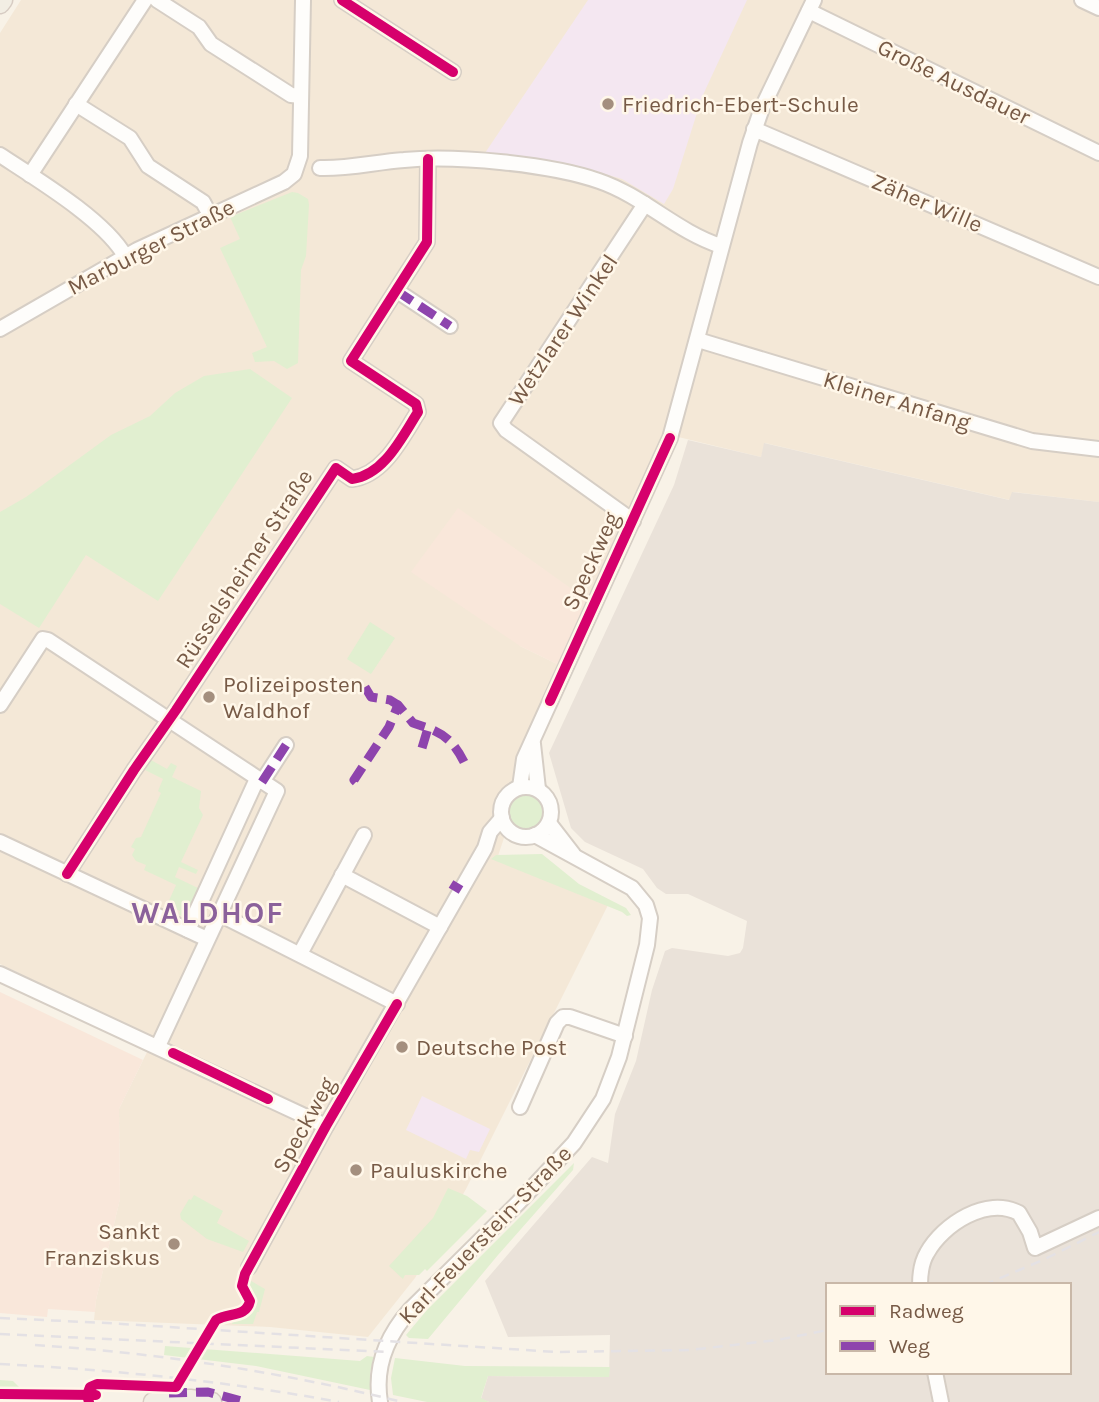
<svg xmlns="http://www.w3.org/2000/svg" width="1099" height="1402" viewBox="0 0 1099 1402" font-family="Karla,sans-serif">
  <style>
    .residential { fill: #f4e8d7 }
    .commercial { fill: #f9e7da }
    .industrial { fill: #eae2d9; fill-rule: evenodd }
    .education { fill: #f4e7f1 }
    .green { fill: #e1efd0 }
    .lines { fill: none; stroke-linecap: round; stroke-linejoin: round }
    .minor-casing { stroke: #d6cec5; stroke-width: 18 }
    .major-casing { stroke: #d7ccc3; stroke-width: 21 }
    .minor { stroke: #fefdfb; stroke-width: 14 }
    .major { stroke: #f2eee4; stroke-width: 18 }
    .rail { stroke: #e4e1e4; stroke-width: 2.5; stroke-dasharray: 10 7; stroke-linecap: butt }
    .quiet { stroke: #8e44ad; stroke-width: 9; stroke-dasharray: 18 9; stroke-linecap: butt }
    .cycleway-casing { stroke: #fff7e9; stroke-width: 15 }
    .cycleway { stroke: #d6006c; stroke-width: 10 }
    .poi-dot { fill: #a48f7e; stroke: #fff7e9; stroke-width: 2.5 }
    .labels { text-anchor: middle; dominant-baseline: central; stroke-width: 5; stroke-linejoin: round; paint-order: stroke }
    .street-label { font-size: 23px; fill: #775a46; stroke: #fff7e9 }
    .poi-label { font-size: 23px; fill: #775a46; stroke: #fff7e9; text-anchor: start }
    .district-label { font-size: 30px; font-weight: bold; letter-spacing: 2px; fill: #8b619b; stroke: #fff7e9 }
  </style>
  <rect width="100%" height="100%" fill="#f8f2e7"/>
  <!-- residential -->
  <polygon class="residential" points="21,0 1099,0 1099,502 1013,492 1010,500 765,443 761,457 666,434 590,602 520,646 561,666 497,859 608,905 466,1189 415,1278 368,1337 270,1327 94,1320 96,1300 120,1199 119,1109 154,1038 0,964 0,33"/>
  <!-- commercial -->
  <g class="commercial">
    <polygon points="458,508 590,602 561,666 520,646 411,572"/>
    <polygon points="0,992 143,1060 119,1109 120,1199 96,1300 95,1312 48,1309 47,1317 0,1313"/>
  </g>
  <!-- industrial -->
  <path class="industrial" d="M688 440 761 457 764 443 1009 500 1012 492 1099 502V1402H489L481 1399 488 1376 609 1377 610 1335 508 1337 485 1281 592 1157 608 1163 615 1114 636 1061 652 990 665 951 672 948 728 956 740 953 743 948 747 921 688 894H666L657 888 643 869 585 842 571 828 549 753 674 485ZM828 1285H1069V1372H828Z"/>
  <!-- education -->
  <g class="education">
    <polygon points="588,0 747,0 702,97 673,189 664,204 622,179 571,164 485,153"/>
    <polygon points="422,1096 490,1129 479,1152 470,1150 466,1159 406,1130"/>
  </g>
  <!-- green -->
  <g class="green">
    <polygon points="292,192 298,193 308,199 309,205 306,256 301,270 298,363 287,369 274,361 255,362 252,353 267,347 220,248 240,239 230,217"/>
    <polygon points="250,369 292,398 158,601 86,555 39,628 0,604 0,512 26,497 111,435 150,416 175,393 204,376"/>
    <polygon points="370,622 395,638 371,674 347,659"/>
    <polygon points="151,760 167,769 171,763 177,766 172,777 201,791 199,808 203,815 181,862 198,870 196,874 179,867 175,877 198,888 185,917 179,915 180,911 167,905 176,885 144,870 146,865 136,861 132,855 135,849 131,847 136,838 141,837 161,793 158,791 163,779 145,770"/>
    <circle cx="526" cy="812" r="17"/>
    <polygon points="542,854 579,884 626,908 631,915 627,916 622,912 491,859 496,855"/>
    <polygon points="574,1163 573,1170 498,1255 428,1339 409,1338 406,1335 427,1310"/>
    <polygon points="448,1188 467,1196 487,1211 427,1271 425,1269 419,1275 405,1275 403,1279 389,1266 433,1218"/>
    <polygon points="194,1195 223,1211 217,1223 249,1241 243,1252 207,1239 181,1219 180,1214 189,1199 191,1200"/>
    <polygon points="246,1278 265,1289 259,1312 257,1312 253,1324 232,1324 233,1320 250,1313 255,1304 244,1283"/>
    <polygon points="165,1346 360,1361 367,1356 374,1357 370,1373 370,1390 256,1366 164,1355"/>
    <polygon points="395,1358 465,1366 610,1367 609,1377 488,1376 481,1398 489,1402 427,1402 393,1395 391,1378"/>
    <polygon points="0,1380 13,1381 21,1389 23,1387 35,1398 66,1397 64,1402 0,1399"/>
  </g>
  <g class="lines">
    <!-- minor casing -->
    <g class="minor-casing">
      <g id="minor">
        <polyline points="157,0 199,27 211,44 291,95 301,96"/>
        <polyline points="342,0 453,72"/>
        <polyline points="1082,0 1099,8"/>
        <polyline points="809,11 1099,153"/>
        <polyline points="76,104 130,138 148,166 203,202 210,215"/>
        <polyline points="754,129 1099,277"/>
        <path d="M0 155C35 178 105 220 125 256"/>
        <path d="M320 168C348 169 376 162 404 160 456 155 550 164 599 181 643 196 677 232 721 246"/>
        <polyline points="30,175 145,0"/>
        <polyline points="397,291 450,326"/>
        <polyline points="0,329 137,250 284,182 294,174 300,156 303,0"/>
        <polyline points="698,340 1032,441 1099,449"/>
        <polyline points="633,521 506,430 501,423 645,204"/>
        <polyline points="0,705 43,639 48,640 277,791 158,1046"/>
        <polyline points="533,744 538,789"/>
        <polyline points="262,782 286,745"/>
        <circle cx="526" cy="812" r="25"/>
        <polyline points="520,787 524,759 670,438 750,143 762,108 814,0"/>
        <polyline points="549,823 573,854"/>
        <polyline points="0,842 207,939"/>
        <path d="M67 874 134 770 176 710 336 468 352 479C384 475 402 437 418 412L416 404 351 361 427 242 428 159"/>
        <polyline points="342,875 440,927"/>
        <polyline points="219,914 397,1004"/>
        <polyline points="188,930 257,779"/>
        <polyline points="300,954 364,835"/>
        <polyline points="0,974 326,1126"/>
        <polyline points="520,1107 557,1023 563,1017 570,1017 625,1036"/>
        <polyline points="249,1267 326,1126 461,890 485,848 490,832 502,818"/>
        <path d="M920 1285C920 1273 921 1263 927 1253 943 1224 987 1196 1019 1213L1030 1232 1035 1248 1099 1218"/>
        <polyline points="935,1372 941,1402"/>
        <path d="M380 1402C374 1366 387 1336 410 1310L518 1203 574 1143 603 1099 619 1057 647 945 650 918 646 905 632 888 535 835"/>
      </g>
    </g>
    <!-- major casing -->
    <g class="major-casing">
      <g id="major">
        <polyline points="0,4 3,0"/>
        <polyline points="153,1402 190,1399 212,1402"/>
      </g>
    </g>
    <!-- minor -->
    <use href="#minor" class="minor"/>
    <!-- major -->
    <use href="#major" class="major"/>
    <!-- rail -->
    <g class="rail">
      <polyline points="984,1285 1045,1259 1099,1232"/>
      <polyline points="0,1318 107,1323 556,1352 690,1350 777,1340 828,1330"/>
      <polyline points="0,1334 388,1352"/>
      <path d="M35 1345C158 1353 282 1372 402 1402"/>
      <path d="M0 1364C114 1370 226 1381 339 1402"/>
    </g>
    <!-- quiet -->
    <g class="quiet">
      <polyline points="397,291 450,326"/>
      <polyline points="365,687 371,697 390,700 398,705"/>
      <path d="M422 748 428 728C448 735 457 747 466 766"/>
      <polyline points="262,782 286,745"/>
      <polyline points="356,782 354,780 389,727 398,705 413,723 428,728"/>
      <polyline points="451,884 461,890"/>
      <polyline points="169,1393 208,1392 245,1402"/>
    </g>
    <!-- cycleway casing -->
    <g class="cycleway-casing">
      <g id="cycleway">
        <polyline points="342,0 453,72"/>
        <polyline points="550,701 670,438"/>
        <path d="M67 874 134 770 176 710 336 468 352 479C384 475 402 437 418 412L416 404 351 361 427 242 428 159"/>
        <polyline points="173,1053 268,1099"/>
        <polyline points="0,1394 96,1395"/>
        <path d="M89 1402 87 1395 90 1387 97 1384 176 1387 216 1320C229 1312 246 1318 250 1301L242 1286 245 1274 326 1126 397 1004"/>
      </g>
    </g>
    <!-- cycleway -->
    <use href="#cycleway" class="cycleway"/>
  </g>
  <!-- markers -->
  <g class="poi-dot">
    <circle cx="608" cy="104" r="7"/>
    <circle cx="209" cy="697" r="7"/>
    <circle cx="402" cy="1047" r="7"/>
    <circle cx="356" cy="1170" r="7"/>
    <circle cx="174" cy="1244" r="7"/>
  </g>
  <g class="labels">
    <!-- street labels -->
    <g class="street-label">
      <text transform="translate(954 82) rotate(26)">Große Ausdauer</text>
      <text transform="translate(927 203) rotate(23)">Zäher Wille</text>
      <text transform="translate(151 247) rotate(-27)">Marburger Straße</text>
      <text transform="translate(563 330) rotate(-56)">Wetzlarer Winkel</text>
      <text transform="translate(897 401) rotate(17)">Kleiner Anfang</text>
      <text transform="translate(591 561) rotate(-65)">Speckweg</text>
      <text transform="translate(244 569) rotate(-57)">Rüsselsheimer Straße</text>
      <text transform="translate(304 1125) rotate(-61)">Speckweg</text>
      <text transform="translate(485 1235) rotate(-46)">Karl-Feuerstein-Straße</text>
    </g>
    <!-- poi labels -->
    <g class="poi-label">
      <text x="622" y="104">Friedrich-Ebert-Schule</text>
      <text x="223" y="684">Polizeiposten<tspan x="223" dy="26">Waldhof</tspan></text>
      <text x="416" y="1047">Deutsche Post</text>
      <text x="370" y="1170">Pauluskirche</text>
      <text x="160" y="1231" text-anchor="end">Sankt<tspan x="160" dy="26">Franziskus</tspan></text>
    </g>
    <!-- district labels -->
    <g class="district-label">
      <text x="208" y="913">WALDHOF</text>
    </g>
  </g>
  <!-- legend -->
  <rect x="826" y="1283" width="245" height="91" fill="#fff7e9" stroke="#c9b8a8" stroke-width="2"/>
  <rect x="840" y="1306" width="35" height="10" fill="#d6006c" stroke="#c9b8a8" stroke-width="2"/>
  <text x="889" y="1318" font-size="21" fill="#775a46">Radweg</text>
  <rect x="840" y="1341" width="35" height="10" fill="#8e44ad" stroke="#c9b8a8" stroke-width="2"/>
  <text x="889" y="1353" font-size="21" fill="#775a46">Weg</text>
</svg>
